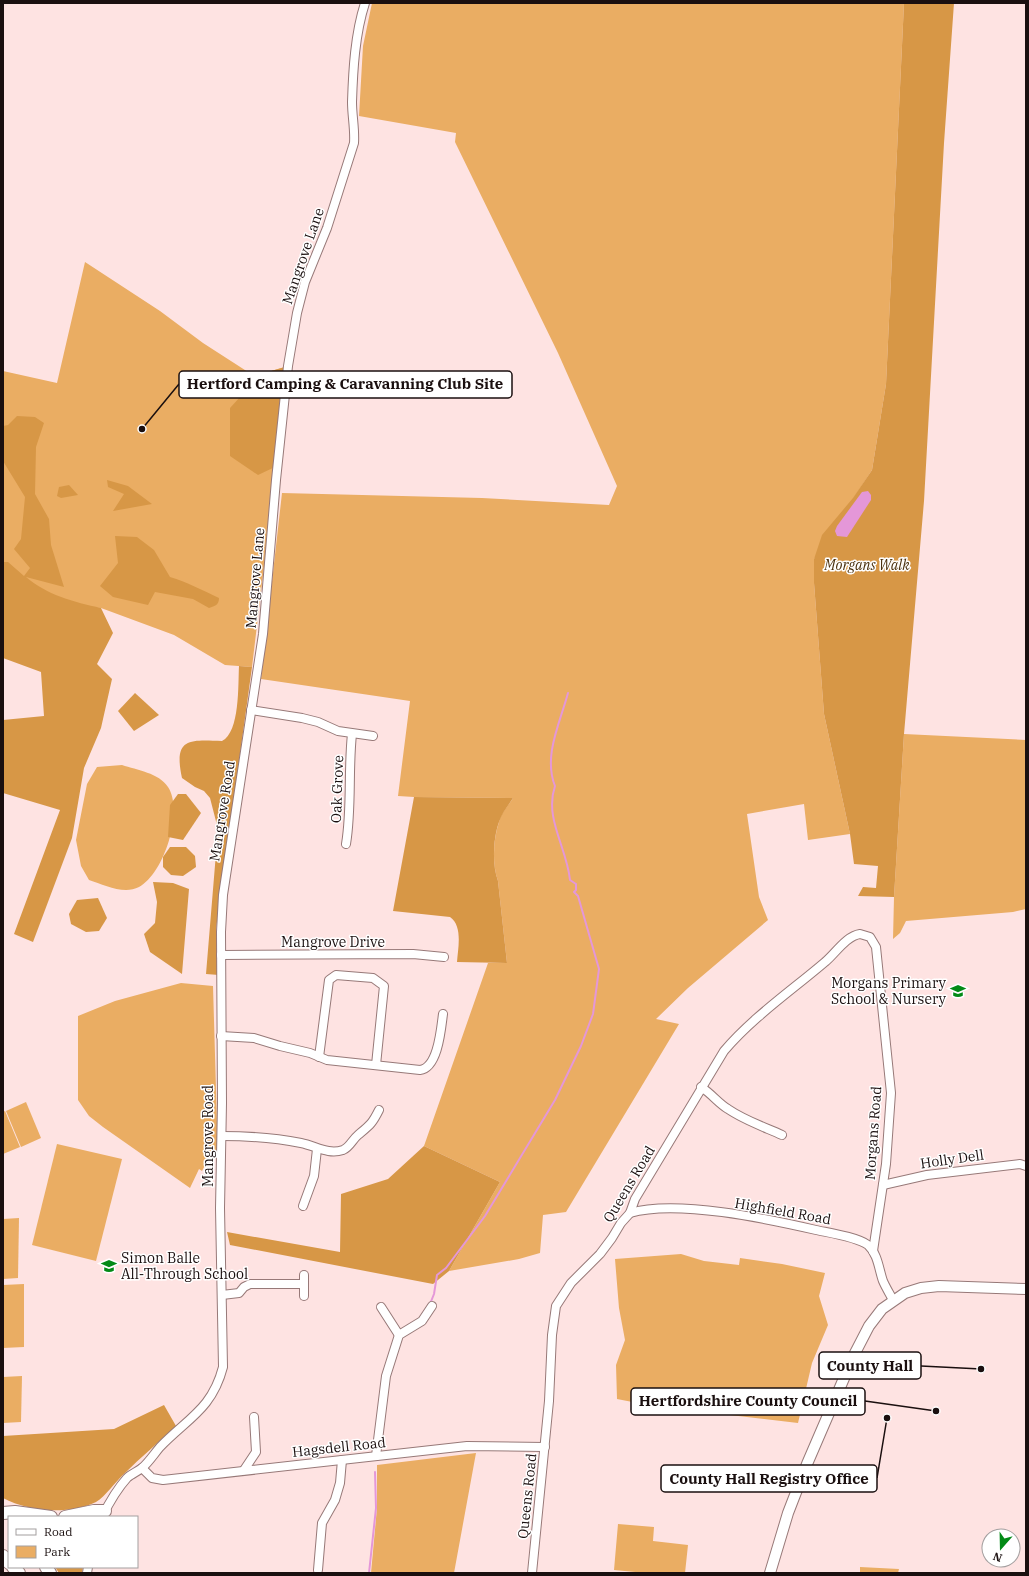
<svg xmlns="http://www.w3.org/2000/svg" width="1029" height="1576" viewBox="0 0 1029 1576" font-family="'IBM Plex Serif',serif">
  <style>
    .green { fill: #eaad63 }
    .forest { fill: #d79746 }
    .water { fill: #e497d8 }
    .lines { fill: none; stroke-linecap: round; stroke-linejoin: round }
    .stream { stroke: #e497d8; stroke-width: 2 }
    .minor-casing { stroke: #977978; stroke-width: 10 }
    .major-casing { stroke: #977978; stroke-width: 12 }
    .highway-casing { stroke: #977978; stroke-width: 14 }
    .minor { stroke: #fff; stroke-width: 8 }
    .major { stroke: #fff; stroke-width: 10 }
    .highway { stroke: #fff; stroke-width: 12 }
    .labels { text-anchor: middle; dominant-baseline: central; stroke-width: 3; stroke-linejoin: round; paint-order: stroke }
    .street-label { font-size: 14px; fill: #1a0f0f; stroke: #fff }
    .park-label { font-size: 14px; font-style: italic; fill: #4a300d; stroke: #fff }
    .poi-label { font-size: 14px; fill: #1a0f0f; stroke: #fff; text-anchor: end }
    .leader { fill: none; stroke: #1a0f0f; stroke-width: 1.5 }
    .callout-dot { fill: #1a0f0f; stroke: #fff; stroke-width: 1.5 }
    .callout { fill: #fff; stroke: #1a0f0f; stroke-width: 1.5 }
    .callout-label { font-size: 15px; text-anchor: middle; font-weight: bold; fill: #1a0f0f }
  </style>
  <rect width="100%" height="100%" fill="#fee3e2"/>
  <!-- green -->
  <g class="green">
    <path d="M372 3H904L886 384 872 470 814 559V583L824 714 850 834 808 840 804 804 747 814 759 897 768 920 688 988 656 1019 679 1024 566 1212 543 1215 540 1253 519 1259 449 1271 500 1182 424 1146 488 963H507L498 881C492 864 493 840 499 822 501 813 508 806 513 798L414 797 398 796 410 701 261 679 282 493 482 498 609 505 617 486 558 353 455 142 456 133 359 116 363 46Z"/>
    <polygon points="85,262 160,311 203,343 248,372 261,374 288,366 252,667 225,665 174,635 101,608 3,602 3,371 57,383"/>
    <polygon points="904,734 1026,740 1026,909 1013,912 906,921 900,933 893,939 894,897"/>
    <path d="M122 765C137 770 159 773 168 787 184 811 164 874 139 887 124 895 104 885 89 880L81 866 76 840 87 784 97 767Z"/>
    <polygon points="181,983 213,986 218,1158 208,1159 202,1171 199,1169 190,1188 103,1127 89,1116 78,1100 78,1016 115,1001"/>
    <polygon points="26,1102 41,1138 21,1147 6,1111"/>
    <polygon points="5,1111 20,1147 3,1154 3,1112"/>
    <polygon points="57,1144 122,1159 96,1261 32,1245"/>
    <polygon points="19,1218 18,1278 3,1279 3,1219"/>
    <polygon points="681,1254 704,1261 739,1265 740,1258 782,1264 825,1273 819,1296 828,1325 812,1363 798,1423 653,1406 617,1399 616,1365 625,1340 619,1308 615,1259"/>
    <polygon points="24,1284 24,1347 3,1348 3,1285"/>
    <polygon points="22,1376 21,1422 3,1423 3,1377"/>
    <polygon points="476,1453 454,1573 371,1573 377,1508 377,1465"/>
    <polygon points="618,1524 654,1527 653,1541 688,1545 685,1573 646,1573 614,1570"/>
    <polygon points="860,1567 899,1569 898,1573 860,1573"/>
  </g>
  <!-- forest -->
  <g class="forest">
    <polygon points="904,3 954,3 944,143 924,501 904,734 894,897 858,896 863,887 876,888 878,866 854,864 850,834 824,714 814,583 814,559 822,535 853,498 872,470 886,384"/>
    <polygon points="285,367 277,466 258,475 230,456 230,408 261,374"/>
    <path d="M17 416 35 417 44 423 36 447 35 494 49 519 51 545 64 587 26 577C47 595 74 602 101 608L113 633 97 664 112 679 101 728 84 768 72 838 33 942 14 934 60 810 3 793V720L44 716 41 672 3 658V562H8L24 576 30 568 14 549 21 539 25 497 3 461V426L8 425Z"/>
    <polygon points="107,480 128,486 152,504 113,511 124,494 108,487"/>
    <polygon points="69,485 78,495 61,498 57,496 59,487"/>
    <path d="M115 536 137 537 154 550 170 577C187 582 202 590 219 598 219 605 215 606 209 608L193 599 155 592 148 605 113 597 100 586 118 563Z"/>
    <path d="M239 666 252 667 216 929 219 975 206 974 218 829 210 798 204 791 195 787 182 778C173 737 190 740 222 741 240 732 238 685 239 666Z"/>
    <polygon points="135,693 159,715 134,731 118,711"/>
    <polygon points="178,794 186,794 201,813 183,840 168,837 170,805"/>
    <path d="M414 797 513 798C508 806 502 813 499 822 493 839 492 865 498 881L507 963 457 962C458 948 463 926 450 917L393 911Z"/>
    <polygon points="170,847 186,847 195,856 196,867 183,876 171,875 163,867 163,857"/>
    <polygon points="153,882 173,883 189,889 182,974 150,952 144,934 155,923 157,902"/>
    <polygon points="98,898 107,918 99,931 86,932 71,924 69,914 77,900"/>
    <polygon points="424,1146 500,1182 449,1271 433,1284 230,1245 227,1232 340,1252 341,1194 388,1179"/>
    <path d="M164 1405 176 1426C159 1442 141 1457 124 1474 115 1482 106 1496 96 1502 69 1515 29 1512 3 1498V1436L114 1429Z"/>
    <polygon points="55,1567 83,1567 82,1573 59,1573"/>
  </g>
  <!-- water -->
  <polygon class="water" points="868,491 871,495 871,500 847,537 837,536 835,531 837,526 862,492"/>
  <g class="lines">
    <!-- stream -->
    <g class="stream">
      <path d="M430 1304 434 1294 437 1275 446 1268 485 1216 555 1100 581 1046 593 1014 599 969 578 896 574 892 576 890V884L570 880C567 848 544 818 555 786 543 756 560 723 568 693"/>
      <polyline points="369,1573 376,1508 375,1472"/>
    </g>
    <!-- minor casing -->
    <g class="minor-casing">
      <g id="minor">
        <polyline points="251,710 302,718 318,722 338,731 373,736"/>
        <path d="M346 844C352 808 348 771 352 734"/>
        <polyline points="221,955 413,954 444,957"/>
        <path d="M221 1036 254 1038 280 1046 310 1053 327 1060 420 1070C438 1068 441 1029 443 1014"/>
        <polyline points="319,1057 329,980 336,975 373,978 384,986 376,1065"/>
        <path d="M701 1087C712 1094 718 1103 728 1109 744 1120 764 1127 782 1135"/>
        <path d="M222 1136C248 1136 276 1138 301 1143 316 1146 328 1155 343 1150 350 1147 352 1140 358 1135 370 1125 372 1124 379 1110"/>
        <polyline points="883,1185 927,1175 1020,1164 1026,1166"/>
        <polyline points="303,1206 314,1176 317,1149"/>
        <path d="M630 1213C676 1199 768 1219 816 1230 830 1233 857 1237 868 1245 878 1254 879 1270 883 1281 886 1288 890 1294 893 1300"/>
        <polyline points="304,1275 304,1296"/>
        <polyline points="222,1295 239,1293 244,1287 250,1284 304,1284"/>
        <polyline points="381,1307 399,1335"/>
        <polyline points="376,1456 386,1376 399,1335 422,1321 432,1306"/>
        <polyline points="142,1468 152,1478 163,1480 467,1446 545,1447"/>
        <polyline points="244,1470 256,1452 254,1417"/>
        <path d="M102 1517C109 1503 117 1489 127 1478 131 1474 137 1472 142 1468 149 1462 154 1454 160 1447 188 1418 212 1409 223 1367L220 1208 222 1103 221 932 223 895 263 634 276 480 288 366 297 313 305 282 327 228 354 143C355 129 352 116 352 102 353 70 355 34 365 3"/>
        <polyline points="318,1570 322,1523 335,1500 340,1483 342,1460"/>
        <polyline points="87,1573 88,1567"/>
        <path d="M532 1573 549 1401 552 1335 556 1306 571 1283 600 1254 612 1238 621 1223 630 1213 635 1199 724 1051C753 1017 791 991 825 962 835 954 846 936 860 934L870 937 876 947 891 1093 886 1164 873 1251"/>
      </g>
    </g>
    <!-- major casing -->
    <g class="major-casing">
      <polyline id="major" points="770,1573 788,1513 807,1464 854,1355 869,1326 882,1309 905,1293 921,1288 939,1286 1026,1289"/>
    </g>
    <!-- highway casing -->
    <g class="highway-casing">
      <g id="highway">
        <polyline points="3,1513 15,1512 51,1517"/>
        <polyline points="65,1517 94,1511 105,1511"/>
        <polyline points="3,1556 9,1563"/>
        <polyline points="13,1567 19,1573"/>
        <polyline points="46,1567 50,1573"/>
      </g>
    </g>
    <!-- minor -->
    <use href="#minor" class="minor"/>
    <!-- major -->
    <use href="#major" class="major"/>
    <!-- highway -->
    <use href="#highway" class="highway"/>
  </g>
  <!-- icons -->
  <defs>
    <g id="school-bare" transform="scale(1.2)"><path d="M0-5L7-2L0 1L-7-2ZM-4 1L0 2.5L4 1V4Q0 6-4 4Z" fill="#038a16" stroke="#fff" stroke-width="2.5" paint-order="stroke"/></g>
  </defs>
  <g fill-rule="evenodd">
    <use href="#school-bare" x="958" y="991"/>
    <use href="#school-bare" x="109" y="1266"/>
  </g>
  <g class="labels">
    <!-- street labels -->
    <g class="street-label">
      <text transform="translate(303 256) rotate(-71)">Mangrove Lane</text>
      <text transform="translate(255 578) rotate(-85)">Mangrove Lane</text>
      <text transform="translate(337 789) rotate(-88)">Oak Grove</text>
      <text transform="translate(222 811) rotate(-81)">Mangrove Road</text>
      <text x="333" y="942">Mangrove Drive</text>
      <text transform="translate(873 1133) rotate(-86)">Morgans Road</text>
      <text transform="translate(208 1136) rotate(-90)">Mangrove Road</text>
      <text transform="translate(952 1159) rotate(-8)">Holly Dell</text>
      <text transform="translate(629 1184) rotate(-59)">Queens Road</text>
      <text transform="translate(783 1211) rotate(10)">Highfield Road</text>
      <text transform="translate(339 1447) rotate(-6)">Hagsdell Road</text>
      <text transform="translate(527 1496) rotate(-84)">Queens Road</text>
    </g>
    <!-- park labels -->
    <g class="park-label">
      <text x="867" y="565">Morgans Walk</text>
    </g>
    <!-- poi labels -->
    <g class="poi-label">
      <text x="946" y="983">Morgans Primary<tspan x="946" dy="16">School &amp; Nursery</tspan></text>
      <text x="121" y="1258" text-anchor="start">Simon Balle<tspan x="121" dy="16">All-Through School</tspan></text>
    </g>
  </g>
  <!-- callouts -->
  <path class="leader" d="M142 429L179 384M981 1369L921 1366M936 1411L865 1401M887 1418L877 1478"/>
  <g class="callout-dot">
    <circle cx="142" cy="429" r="4"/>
    <circle cx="981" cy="1369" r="4"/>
    <circle cx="936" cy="1411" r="4"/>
    <circle cx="887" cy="1418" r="4"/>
  </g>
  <g class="callout">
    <rect x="179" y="371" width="333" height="27" rx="4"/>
    <rect x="819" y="1352" width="102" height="27" rx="4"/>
    <rect x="631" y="1388" width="234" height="27" rx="4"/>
    <rect x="661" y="1465" width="216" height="27" rx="4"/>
  </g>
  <g class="callout-label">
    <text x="345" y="389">Hertford Camping &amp; Caravanning Club Site</text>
    <text x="870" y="1371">County Hall</text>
    <text x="748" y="1406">Hertfordshire County Council</text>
    <text x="769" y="1484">County Hall Registry Office</text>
  </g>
  <!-- border -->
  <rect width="1029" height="1576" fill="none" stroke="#1a0f0f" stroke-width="8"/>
  <!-- legend -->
  <rect x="8" y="1516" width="130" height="52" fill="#ffffff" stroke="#a39f9f"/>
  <rect x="16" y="1529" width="20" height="6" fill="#ffffff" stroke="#a39f9f"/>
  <text x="44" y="1536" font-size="12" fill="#1a0f0f">Road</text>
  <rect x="16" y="1546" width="20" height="12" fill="#eaad63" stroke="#a39f9f"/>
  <text x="44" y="1556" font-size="12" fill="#1a0f0f">Park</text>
  <!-- north arrow -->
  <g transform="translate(1001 1548) rotate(200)"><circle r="19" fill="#ffffff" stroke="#a39f9f"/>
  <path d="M0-3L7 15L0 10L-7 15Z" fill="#038a16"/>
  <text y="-6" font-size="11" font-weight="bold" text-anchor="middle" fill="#1a0f0f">N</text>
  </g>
</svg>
